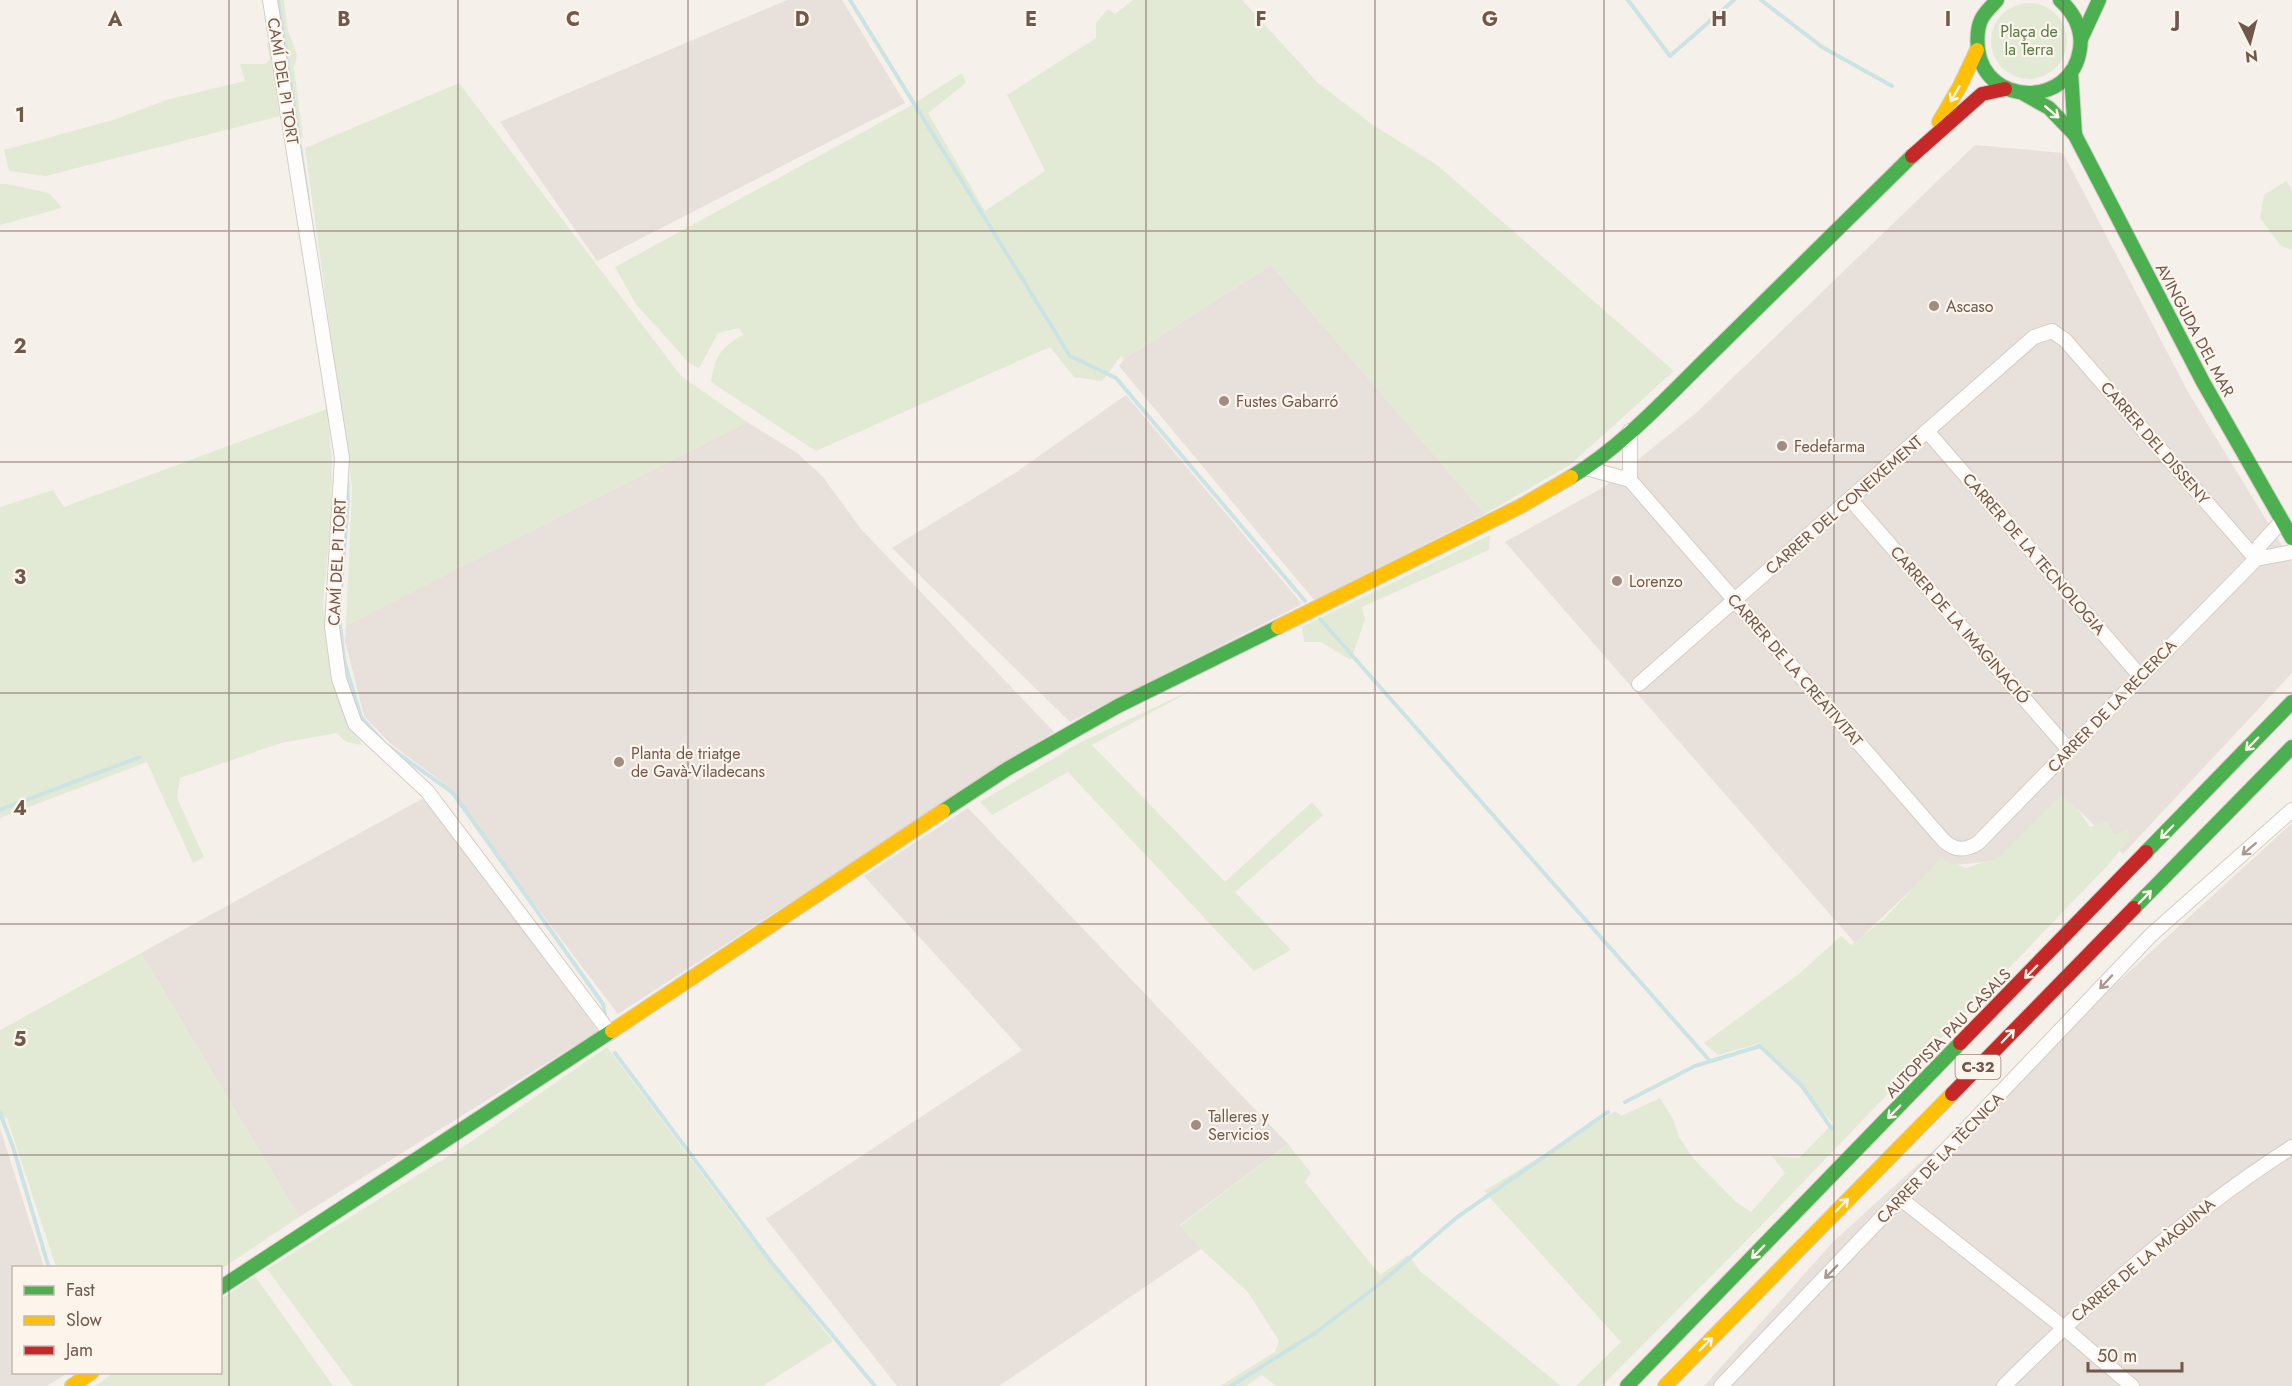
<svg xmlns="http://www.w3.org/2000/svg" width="2292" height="1386" viewBox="0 0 2292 1386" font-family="Jost,sans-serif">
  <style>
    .industrial { fill: #e7e0db }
    .green { fill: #e2ead6 }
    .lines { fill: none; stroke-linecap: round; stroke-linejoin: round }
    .stream { stroke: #cce3e4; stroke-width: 4 }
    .street-casing { stroke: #d4cdc8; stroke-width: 16 }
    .fast-casing { stroke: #d4cdc6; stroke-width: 16 }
    .slow-casing { stroke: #d4cdc6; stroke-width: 16 }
    .jam-casing { stroke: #d4cdc6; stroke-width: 16 }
    .street { stroke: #fefdfc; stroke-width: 14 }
    .fast { stroke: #4caf50; stroke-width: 14 }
    .slow { stroke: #ffc107; stroke-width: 14 }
    .jam { stroke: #c62828; stroke-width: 14 }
    .oneway { stroke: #fdf5eb }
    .oneway2 { stroke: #a99a93 }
    .grid { fill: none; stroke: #70584d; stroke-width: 1.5; stroke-opacity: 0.55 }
    .poi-dot { fill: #9f8d84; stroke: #fdf5eb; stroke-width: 2 }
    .labels { text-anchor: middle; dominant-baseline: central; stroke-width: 4.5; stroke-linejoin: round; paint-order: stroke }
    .shield { fill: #fdf5eb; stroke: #9a877c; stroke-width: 1.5 }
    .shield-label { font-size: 15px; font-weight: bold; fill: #70584d }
    .park-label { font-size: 16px; fill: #587a49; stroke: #fdf5eb }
    .street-label { font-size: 16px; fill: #70584d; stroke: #fdf5eb }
    .poi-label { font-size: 16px; fill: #70584d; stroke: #fdf5eb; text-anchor: start }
    .grid-label { font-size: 20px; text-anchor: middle; font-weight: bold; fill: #70584d; stroke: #fdf5eb; stroke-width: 4.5; stroke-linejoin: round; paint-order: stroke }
  </style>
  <rect width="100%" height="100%" fill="#f5f0ea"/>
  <!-- industrial -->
  <g class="industrial">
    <polygon points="787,0 842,0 905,103 597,261 500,122"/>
    <polygon points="1975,145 2063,153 2188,392 2292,562 2292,673 2123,854 2078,809 1995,861 1935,867 1855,943 1505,542 1604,487 1696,413"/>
    <polygon points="1271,265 1485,514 1314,600 1119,366 1124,359"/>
    <polygon points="1126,395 1302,604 1070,722 892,548 1015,473"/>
    <polygon points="747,422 797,453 823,477 861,529 1054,732 618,1014 442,782 391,744 364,716 345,641 346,625"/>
    <polygon points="422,799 430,802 598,1031 299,1217 141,953"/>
    <polygon points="968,808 1288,1144 1180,1225 1201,1249 999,1386 897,1386 766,1219 1022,1050 864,876"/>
    <polygon points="2292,823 2292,1386 1704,1386 1833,1242"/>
    <polygon points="0,1128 44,1267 14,1268 14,1372 68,1373 47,1386 0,1386"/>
  </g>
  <!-- green -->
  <g class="green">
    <polygon points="275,0 284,0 288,31 297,55 294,68 303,138 296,136"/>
    <path d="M1133 0H1242L1318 83 1373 125 1437 165 1674 371 1570 465 1485 514 1271 265 1124 359 1121 356 1102 381 1074 377 1050 347 816 451 711 382C715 357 720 347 743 335L739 328 718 333 699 368 690 364 635 303 615 267 907 108 962 73 966 83 928 113 985 211 1045 171 1007 95 1096 38V23L1108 9 1115 14Z"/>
    <circle cx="2029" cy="41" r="38"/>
    <polygon points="271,38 281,103 280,116 46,176 9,171 4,150 116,119 166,100 245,81 240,64 265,64 270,59 267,45"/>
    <polygon points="459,83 681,376 747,422 346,625 352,488 305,148"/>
    <polygon points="2286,181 2292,189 2292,250 2281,246 2260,218 2264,195"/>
    <polygon points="0,184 7,184 49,193 62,208 0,225"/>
    <polygon points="327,409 332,462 331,514 323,605 331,667 340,705 362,745 346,742 337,733 281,743 180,778 177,798 204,857 193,863 147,762 0,818 0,507 53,490 64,507"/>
    <polygon points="1490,535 1489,550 1362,607 1365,619 1351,660 1321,642 1304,642 1302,627"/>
    <polygon points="1198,687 1092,745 1225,882 1312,802 1323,815 1235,892 1291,950 1254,971 1068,772 992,815 980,802 1081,742"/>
    <polygon points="2062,795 2078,809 2090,827 2108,821 2114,834 2128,829 2130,839 2107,866 1760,1227 1602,1386 1576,1386 1621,1342 1484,1191 1616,1111 1621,1116 1660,1098 1673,1119 1679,1137 1693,1158 1736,1202 1751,1212 1785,1173 1772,1156 1799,1158 1833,1123 1760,1043 1718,1055 1704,1043 1799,974 1841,936 1851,945 1885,918 1940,859 1966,868 1981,863 1995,861"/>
    <polygon points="141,953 299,1217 221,1269 56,1267 7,1118 0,1117 0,1030"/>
    <polygon points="607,1047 737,1221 833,1341 763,1386 353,1386 267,1269 466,1145"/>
    <polygon points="1288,1144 1311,1173 1305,1182 1380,1275 1408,1255 1420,1271 1561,1386 1276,1386 1262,1375 1246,1386 1220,1386 1275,1352 1279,1341 1248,1292 1201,1249 1180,1226"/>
    <polygon points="255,1276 333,1386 95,1386 113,1373 220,1372 221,1299"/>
  </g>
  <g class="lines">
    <!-- stream -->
    <g class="stream">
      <polyline points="278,0 308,199"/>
      <polyline points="850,0 1070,356 1116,378 1305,601"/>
      <polyline points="1628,0 1670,56 1734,0"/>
      <polyline points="1761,0 1822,47 1892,86"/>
      <polyline points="341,589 348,500 347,477"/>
      <polyline points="339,615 344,660 361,717 385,744 453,793 603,1004 605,1014"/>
      <polyline points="1320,619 1710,1061"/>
      <polyline points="0,810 140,757"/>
      <polyline points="615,1053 771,1262 875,1386"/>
      <polyline points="1625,1102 1695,1066 1760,1046 1802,1086 1832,1129"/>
      <polyline points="0,1113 13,1147 49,1268"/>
      <polyline points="1231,1386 1315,1333 1381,1283 1456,1218 1608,1112"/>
    </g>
    <!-- street casing -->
    <g class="street-casing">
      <g id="street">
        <polyline points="270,0 342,458 332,627 339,679 355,724 427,791 610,1033"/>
        <polyline points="1630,431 1630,480"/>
        <polyline points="1927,431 2141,677"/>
        <path d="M1586 468 1630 480 1944 841C1955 851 1965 851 1978 843L2256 559 2260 545 2282 521"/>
        <polyline points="1850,499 2069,750"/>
        <polyline points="2256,559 2292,552"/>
        <polyline points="1639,684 2034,337 2052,331 2065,340 2256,559"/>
        <polyline points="1901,1199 2063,1327 2132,1386"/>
        <polyline points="1721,1386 2151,935 2292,810"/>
        <path d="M2004 1386C2092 1298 2186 1215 2292 1147"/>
      </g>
    </g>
    <!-- fast casing -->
    <g class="fast-casing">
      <g id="fast">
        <path d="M1997 0C1992 6 1986 11 1982 18 1977 27 1977 39 1978 49 1985 107 2072 108 2080 49 2083 29 2074 13 2060 0"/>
        <polyline points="2081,39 2099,0"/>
        <polyline points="2071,72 2075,135"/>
        <polyline points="2024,94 2049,108 2075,135 2203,382 2292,538"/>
        <path d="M1571 477C1622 447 1669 395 1711 354 1778 288 1845 222 1912 156"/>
        <polyline points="943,811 1007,769 1118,706 1278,627"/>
        <polyline points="2146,852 2292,702"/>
        <polyline points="2134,908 2292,747"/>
        <polyline points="220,1288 612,1031"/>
        <polyline points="1627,1386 1960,1043"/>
      </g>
    </g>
    <!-- slow casing -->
    <g class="slow-casing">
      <g id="slow">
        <polyline points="1939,122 1960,86 1977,50"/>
        <polyline points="1278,627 1521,506 1571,477"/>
        <polyline points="612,1031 943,811"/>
        <polyline points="72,1386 92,1372"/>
        <polyline points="1665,1386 1952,1094"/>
      </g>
    </g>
    <!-- jam casing -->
    <g class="jam-casing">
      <g id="jam">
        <polyline points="1912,156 1982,94 2005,89"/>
        <polyline points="1960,1043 2146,852"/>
        <polyline points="1952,1094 2134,908"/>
      </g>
    </g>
    <!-- street -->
    <use href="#street" class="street"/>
    <!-- fast -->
    <use href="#fast" class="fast"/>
    <!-- slow -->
    <use href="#slow" class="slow"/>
    <!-- jam -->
    <use href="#jam" class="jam"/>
  </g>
  <!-- one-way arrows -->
  <defs><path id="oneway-shaft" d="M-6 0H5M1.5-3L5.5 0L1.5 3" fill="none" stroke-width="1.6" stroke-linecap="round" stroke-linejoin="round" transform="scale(1.5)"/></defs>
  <g class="oneway">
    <use href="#oneway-shaft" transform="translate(1955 94) rotate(120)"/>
    <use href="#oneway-shaft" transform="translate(2052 112) rotate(40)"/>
    <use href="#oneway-shaft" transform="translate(2252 744) rotate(134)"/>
    <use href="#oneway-shaft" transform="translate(2167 832) rotate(134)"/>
    <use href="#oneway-shaft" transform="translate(2145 897) rotate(-46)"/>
    <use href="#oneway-shaft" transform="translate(2031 972) rotate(134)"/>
    <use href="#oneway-shaft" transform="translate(2008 1036) rotate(-46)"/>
    <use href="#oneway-shaft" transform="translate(1894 1112) rotate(134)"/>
    <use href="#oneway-shaft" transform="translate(1842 1205) rotate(-46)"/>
    <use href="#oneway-shaft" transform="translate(1758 1252) rotate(134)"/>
    <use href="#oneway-shaft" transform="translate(1706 1344) rotate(-45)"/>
  </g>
  <g class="oneway2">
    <use href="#oneway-shaft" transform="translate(2249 849) rotate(139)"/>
    <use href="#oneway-shaft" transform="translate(2106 982) rotate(133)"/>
    <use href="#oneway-shaft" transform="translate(1831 1272) rotate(134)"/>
  </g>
  <!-- grid -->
  <path class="grid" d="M229 0V1386M458 0V1386M688 0V1386M917 0V1386M1146 0V1386M1375 0V1386M1604 0V1386M1834 0V1386M2063 0V1386M0 231H2292M0 462H2292M0 693H2292M0 924H2292M0 1155H2292"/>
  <!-- markers -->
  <g class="poi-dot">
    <circle cx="1934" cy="306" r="6"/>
    <circle cx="1224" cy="401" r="6"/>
    <circle cx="1782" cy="446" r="6"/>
    <circle cx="1617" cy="581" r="6"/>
    <circle cx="619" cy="762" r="6"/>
    <circle cx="1196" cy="1125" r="6"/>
  </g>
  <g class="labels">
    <!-- shield labels -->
    <rect class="shield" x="1955.5" y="1055" width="45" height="24" rx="4.5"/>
    <g class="shield-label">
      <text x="1978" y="1067">C-32</text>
    </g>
    <!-- park labels -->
    <g class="park-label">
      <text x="2029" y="31">Plaça de<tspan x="2029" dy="18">la Terra</tspan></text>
    </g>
    <!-- street labels -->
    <g class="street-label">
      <text transform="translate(283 81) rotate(81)">CAMÍ DEL PI TORT</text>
      <text transform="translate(2195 330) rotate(62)">AVINGUDA DEL MAR</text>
      <text transform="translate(2155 443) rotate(49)">CARRER DEL DISSENY</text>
      <text transform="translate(1844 505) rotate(-41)">CARRER DEL CONEIXEMENT</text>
      <text transform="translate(2034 554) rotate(49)">CARRER DE LA TECNOLOGIA</text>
      <text transform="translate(337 562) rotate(-87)">CAMÍ DEL PI TORT</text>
      <text transform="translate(1960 625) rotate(49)">CARRER DE LA IMAGINACIÓ</text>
      <text transform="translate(1795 670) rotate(49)">CARRER DE LA CREATIVITAT</text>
      <text transform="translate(2112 706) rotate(-46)">CARRER DE LA RECERCA</text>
      <text transform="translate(1948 1033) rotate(-46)">AUTOPISTA PAU CASALS</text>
      <text transform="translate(1940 1158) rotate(-46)">CARRER DE LA TÈCNICA</text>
      <text transform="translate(2143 1260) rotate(-40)">CARRER DE LA MÀQUINA</text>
    </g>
    <!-- poi labels -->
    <g class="poi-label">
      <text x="1946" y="306">Ascaso</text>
      <text x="1236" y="401">Fustes Gabarró</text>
      <text x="1794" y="446">Fedefarma</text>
      <text x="1629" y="581">Lorenzo</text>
      <text x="631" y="753">Planta de triatge<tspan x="631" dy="18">de Gavà-Viladecans</tspan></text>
      <text x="1208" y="1116">Talleres y<tspan x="1208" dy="18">Servicios</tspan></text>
    </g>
  </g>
  <g class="grid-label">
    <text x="115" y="26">A</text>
    <text x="344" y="26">B</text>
    <text x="573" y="26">C</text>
    <text x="802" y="26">D</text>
    <text x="1031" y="26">E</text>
    <text x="1261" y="26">F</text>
    <text x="1490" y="26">G</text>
    <text x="1719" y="26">H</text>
    <text x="1948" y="26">I</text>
    <text x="2177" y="26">J</text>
    <text x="20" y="122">1</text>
    <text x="20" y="353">2</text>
    <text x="20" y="584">3</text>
    <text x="20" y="815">4</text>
    <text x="20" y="1046">5</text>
  </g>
  <!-- legend -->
  <rect x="12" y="1266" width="210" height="108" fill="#fdf5eb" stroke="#c5b6ac" stroke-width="1.5"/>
  <rect x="24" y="1286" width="30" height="9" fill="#4caf50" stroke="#c5b6ac" stroke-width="1.5"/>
  <text x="66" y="1296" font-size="18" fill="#70584d">Fast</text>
  <rect x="24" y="1316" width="30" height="9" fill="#ffc107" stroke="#c5b6ac" stroke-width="1.5"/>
  <text x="66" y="1326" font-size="18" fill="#70584d">Slow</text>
  <rect x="24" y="1346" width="30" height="9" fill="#c62828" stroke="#c5b6ac" stroke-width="1.5"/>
  <text x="66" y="1356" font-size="18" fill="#70584d">Jam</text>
  <!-- north arrow -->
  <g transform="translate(2250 42) rotate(174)" stroke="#fdf5eb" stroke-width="4.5" paint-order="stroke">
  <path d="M0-4.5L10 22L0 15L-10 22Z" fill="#70584d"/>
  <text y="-9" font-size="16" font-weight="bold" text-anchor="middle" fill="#70584d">N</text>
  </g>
  <!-- scale -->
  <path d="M2088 1362v9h94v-9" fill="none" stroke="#70584d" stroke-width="3"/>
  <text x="2097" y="1362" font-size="18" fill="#70584d" stroke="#fdf5eb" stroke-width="4.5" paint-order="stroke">50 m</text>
</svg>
